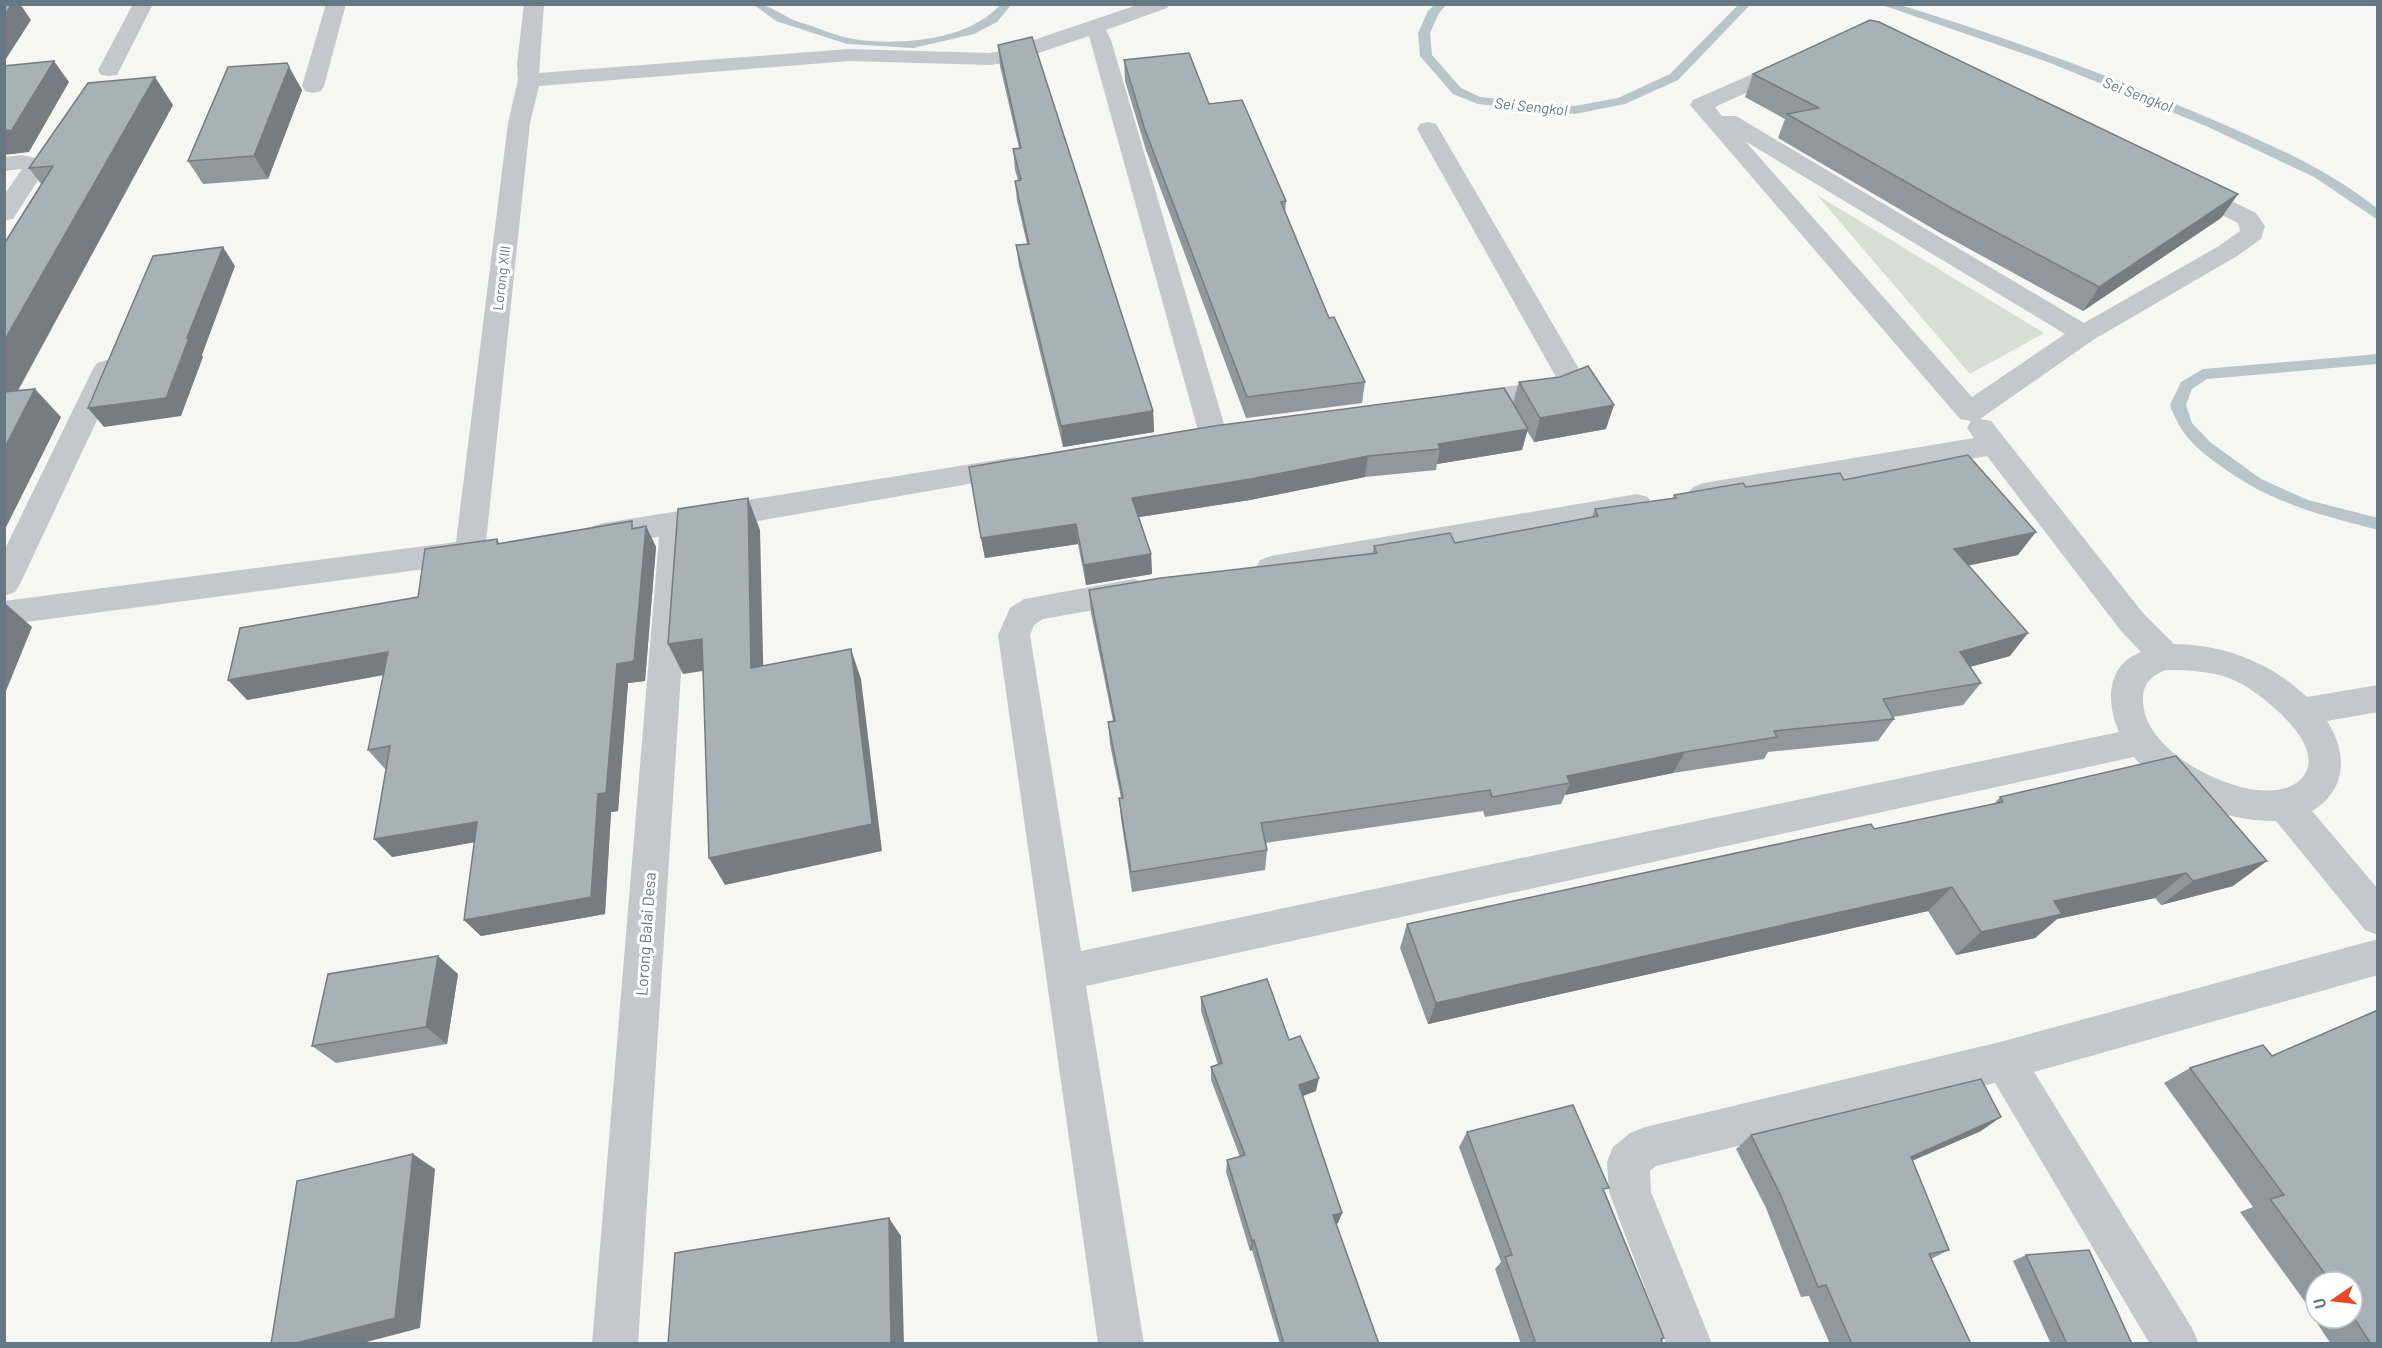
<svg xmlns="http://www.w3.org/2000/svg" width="2382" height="1348" viewBox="0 0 2382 1348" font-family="Barlow,sans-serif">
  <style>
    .green { fill: #d8ded4 }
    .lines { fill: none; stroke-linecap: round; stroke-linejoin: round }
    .stream { fill: #b9c6c9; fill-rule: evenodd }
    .minor { fill: #c4c8cb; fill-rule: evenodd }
    .wall { fill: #90989d }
    .shaded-wall { fill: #767c7f }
    .building { fill: #a8b1b6; stroke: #767c7f; stroke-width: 1.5 }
    .labels { text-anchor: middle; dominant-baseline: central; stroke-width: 6; stroke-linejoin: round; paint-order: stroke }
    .far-street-label { font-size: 14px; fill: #647885; stroke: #fff }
    .far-water-label { font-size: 15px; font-style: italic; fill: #607a81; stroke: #fff }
    .street-label { font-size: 16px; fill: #647885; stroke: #fff }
  </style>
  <rect width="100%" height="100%" fill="#f6f6f3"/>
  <!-- green -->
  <polygon class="green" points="1817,195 2044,333 1970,374"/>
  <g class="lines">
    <!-- stream -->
    <g class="stream">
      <path d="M753 4C772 4 781 16 799 22 817 27 835 36 853 39 899 46 968 41 1001 4H1012L997 22 974 34 913 48 847 44 776 21Z"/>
      <polygon points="1435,4 1447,4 1439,13 1430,33 1432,55 1461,88 1480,97 1575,106 1618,98 1670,74 1739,4 1751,4 1678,80 1625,104 1575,114 1478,104 1453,94 1420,56 1418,33 1428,11"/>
      <path d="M1879 4H1897C1999 35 2099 71 2197 113 2260 140 2324 166 2378 209V220L2314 177 2206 126 2045 61Z"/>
      <path d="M2378 354V364L2207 379 2192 389 2186 405 2192 423 2210 442 2261 479 2308 500 2378 518V530C2318 514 2273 504 2222 467 2196 448 2181 436 2170 405L2181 382 2203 369Z"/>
    </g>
    <!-- minor -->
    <g class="minor">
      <polygon points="133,4 153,4 117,75 109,76 101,75 98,70"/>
      <polygon points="326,4 346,4 324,86 321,91 313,93 305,91 302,86"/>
      <polygon points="524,4 544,4 539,73 849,49 989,53 1001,51 1140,4 1170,4 1167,8 1106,30 1111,40 1227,434 1223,441 1213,444 1203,441 1199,434 1089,36 1012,62 989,65 849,61 539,86 530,123 485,552 481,560 470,563 4,625 4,601 456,542 508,123 518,80 517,64"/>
      <path d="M1858 28 1892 35 2256 213 2265 226 2261 239 2237 256 2093 340 1980 419 1991 421 2143 613 2174 644C2225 645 2270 662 2307 697L2378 685V712L2327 721C2348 753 2347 790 2312 811L2378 889V935L2365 930 2276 821C2225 822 2167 797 2134 757L1086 986 1144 1344H1098L998 635 1010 608 1024 599 1134 579 1145 583 1150 591 1145 599 1134 603 1043 619 1034 625 1030 635 1081 951 2119 732C2106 703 2106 665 2141 652L2121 631 1987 456 1703 505 1693 501 1688 494 1693 487 1703 483 1974 438 1967 428 1971 421 1960 419 1690 105 1693 100ZM1860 41 1879 44 2238 223 2240 231 2219 246 2084 323 1736 116H1722L1715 107ZM1745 141 2065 334 1972 397ZM2166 670C2190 670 2216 671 2238 682 2262 694 2330 747 2302 778 2289 791 2274 791 2256 790 2215 785 2142 747 2143 699 2143 683 2152 675 2166 670Z"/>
      <path d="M1428 122 1436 124 1439 129 1586 381C1570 406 1493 407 1464 410L1454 408 1450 401 1454 394 1464 392 1548 381 1556 377 1417 129 1420 124Z"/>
      <polygon points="22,155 44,160 48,165 13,219 4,221 4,195 22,169 4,171 4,157"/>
      <polygon points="107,360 117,363 121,369 20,584 15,592 4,596 4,551 93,369 97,363"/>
      <polygon points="1015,457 1025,460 1030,467 1025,474 690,533 638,1344 592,1344 659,537 604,545 593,542 589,534 593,526 604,523"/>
      <polygon points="1637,494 1648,497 1652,505 1648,513 1271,580 1260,576 1256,568 1260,560 1271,556"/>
      <polygon points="2378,939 2378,975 2034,1072 2192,1328 2199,1344 2150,1344 1995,1083 1656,1166 1650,1171 1651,1192 1712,1344 1666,1344 1609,1192 1607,1162 1613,1147 1630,1133 1645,1127 2004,1041"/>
    </g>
  </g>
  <!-- wall -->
  <g class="wall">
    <polygon points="998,45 1153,411 1154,432 1063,447 1019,266 1016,245 1027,244 1017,201 1015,181 1018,180 1015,170 1013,149 1019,148 1000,66"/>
    <polygon points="1124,60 1286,201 1285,213 1329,318 1365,382 1362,403 1246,418 1146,150 1125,81"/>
    <polygon points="1753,74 2238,194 2221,218 2083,311 1942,234 1778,138 1785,119 1745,97"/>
    <polygon points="300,86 302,90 268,179 203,184 188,161"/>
    <polygon points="173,105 18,391 61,417 4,531 4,244 41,184 29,168"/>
    <polygon points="1519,382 1606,429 1534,442 1527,431 1522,450 1437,464 1436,470 1365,477 1250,500 1139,517 1151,554 1152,574 1086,585 1078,544 985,558 981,538 1513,403"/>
    <polygon points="1844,480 2018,555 1969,565 2010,656 1970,667 1981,683 1963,705 1893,717 1894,719 1878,741 1768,752 1764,759 1673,773 1565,795 1561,804 1485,817 1483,811 1265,843 1267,850 1265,870 1132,892 1121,819 1119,798 1121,798 1110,744 1108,722 1113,721 1091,613 1089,590 1372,554 1374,546 1455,543 1592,517 1595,509 1673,498 1674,495 1746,487"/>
    <polygon points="646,526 656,547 645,681 628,683 618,811 611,812 605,914 481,936 464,920 475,842 392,857 387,768 385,769 368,750 384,675 247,700 418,597 497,539 500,544"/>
    <polygon points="2000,797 2233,886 2161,905 2155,898 2057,919 2035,938 1956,955 1928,911 1428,1024 1400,948 1407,924 1994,804"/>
    <polygon points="458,974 447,1044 336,1063 312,1046"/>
    <polygon points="1201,997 1289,1040 1316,1091 1303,1096 1342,1213 1338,1223 1336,1224 1379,1344 1280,1344 1252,1250 1250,1251 1226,1172 1227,1160 1240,1157 1211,1080 1211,1067 1218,1065 1201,1011"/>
    <polygon points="2263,1045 2378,1344 2331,1344 2317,1323 2320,1322 2317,1318 2352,1318 2352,1282 2316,1282 2316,1317 2240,1212 2253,1207 2164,1083 2190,1068"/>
    <polygon points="1981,1131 1912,1161 1949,1250 1931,1259 1971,1344 1830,1344 1809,1296 1801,1297 1766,1208 1736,1149 1751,1135"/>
    <polygon points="1467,1132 1605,1192 1664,1338 1662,1340 1663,1344 1521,1344 1495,1269 1501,1262 1459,1147"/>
    <polygon points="2026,1255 2132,1344 2051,1344 2013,1261"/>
  </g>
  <!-- shaded-wall -->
  <g class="shaded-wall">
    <polygon points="12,4 20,4 31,20 4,62 4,16"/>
    <polygon points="54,61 69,82 29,152 4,155 4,131"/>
    <polygon points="287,63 302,90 268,179 254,156"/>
    <polygon points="155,77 173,105 4,415 4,341"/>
    <polygon points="2238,194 2221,218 2083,311 2099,287"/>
    <polygon points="223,247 235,266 202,355 203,357 181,416 104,427 88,408 187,338"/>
    <polygon points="35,389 61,417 4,531 4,449"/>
    <polygon points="1614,405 1606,429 1534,442 1540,418"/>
    <polygon points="1153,411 1154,432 1063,447 1061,426"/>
    <polygon points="1528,429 1522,450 1437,464 1440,449 1438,444"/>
    <polygon points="1368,456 1365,477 1250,500 1133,518 1132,498"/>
    <polygon points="748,498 760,530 764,698 751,668"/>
    <polygon points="1076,524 1078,544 985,558 981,538"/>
    <polygon points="646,526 656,547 645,681 628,683 618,811 611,812 605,914 481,936 464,920 598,794 617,664"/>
    <polygon points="2036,532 2018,555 1939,572 1954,549"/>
    <polygon points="1151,554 1152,574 1086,585 1084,565"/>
    <polygon points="6,604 32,627 4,696 4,608"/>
    <polygon points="2028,633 2010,656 1943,674 1960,652"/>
    <polygon points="702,639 716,669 683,674 668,644"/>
    <polygon points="851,649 861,679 882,851 725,885 709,858"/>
    <polygon points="388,652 404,671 247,700 228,680"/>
    <polygon points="1685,752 1673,773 1565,795 1570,783 1567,776"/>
    <polygon points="477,822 492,839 392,857 374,839"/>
    <polygon points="2267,861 2233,886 2161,905 2193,881"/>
    <polygon points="2186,873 2155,898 2057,919 2035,938 1956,955 1981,932 2054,901"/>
    <polygon points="1952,887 1928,911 1428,1024 1436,1003"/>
    <polygon points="438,956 458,974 447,1044 426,1027"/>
    <polygon points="1319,1078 1316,1091 1297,1098 1299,1085"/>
    <polygon points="2001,1117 1981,1131 1892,1169 1911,1157"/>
    <polygon points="413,1154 435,1169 420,1328 359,1344 292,1344"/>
    <polygon points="1342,1213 1338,1223 1330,1226 1333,1215"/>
    <polygon points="889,1218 901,1236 904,1344 891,1344"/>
    <polygon points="1254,1240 1252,1250 1250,1251 1252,1241"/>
  </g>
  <!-- building -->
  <g class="building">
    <polygon points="4,4 12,4 4,16"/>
    <polygon points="1870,20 1879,22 2238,194 2099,287 1955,210 1787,114 1819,108 1753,74"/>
    <polygon points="1032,37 1153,411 1061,426 1016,245 1029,244 1015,181 1021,180 1013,149 1021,148 998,45"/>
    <polygon points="1189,53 1209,104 1242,100 1286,201 1281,202 1329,318 1334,317 1365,382 1247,397 1145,130 1124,60"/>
    <polygon points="54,61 12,130 4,131 4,66"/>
    <polygon points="287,63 289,67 254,156 188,161 228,67"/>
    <polygon points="155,77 4,341 4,244 53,166 29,168 88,83"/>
    <polygon points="223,247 187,338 189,338 166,398 88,408 153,256"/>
    <polygon points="1588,366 1614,405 1540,418 1519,382 1560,377"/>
    <polygon points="1504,388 1528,429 1438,444 1440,449 1368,456 1251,479 1132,498 1151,554 1084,565 1076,524 981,538 969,467 1214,426"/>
    <polygon points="35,389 4,449 4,392"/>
    <polygon points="1968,455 2036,532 1954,549 2028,633 1960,652 1981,683 1883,699 1894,719 1774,731 1777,737 1685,752 1567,776 1570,783 1492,797 1490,790 1261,823 1267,850 1131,872 1119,798 1123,798 1108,722 1115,721 1089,590 1161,578 1377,553 1374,546 1450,533 1455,543 1598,516 1595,509 1676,498 1674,495 1743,483 1746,487 1840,473 1844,480"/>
    <polygon points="748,498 751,668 851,649 872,824 709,858 702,639 668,644 678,509"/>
    <polygon points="632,521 632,529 646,526 634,661 617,664 606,793 598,794 591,897 464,920 477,822 374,839 390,746 368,750 388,652 228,680 240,628 418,597 425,549 497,539 497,544"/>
    <polygon points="2176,756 2267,861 2193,881 2186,873 2054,901 2062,914 1981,932 1952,887 1436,1003 1407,924 1871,824 1874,829 2003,802 2000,797"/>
    <polygon points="438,956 426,1027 312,1046 328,974"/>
    <polygon points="1267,979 1289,1040 1300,1036 1319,1078 1299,1085 1342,1213 1333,1215 1379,1344 1284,1344 1254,1240 1252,1241 1227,1160 1245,1155 1211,1067 1222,1063 1201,997"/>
    <polygon points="2378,1010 2378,1344 2371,1344 2352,1315 2352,1313 2354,1313 2352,1310 2352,1282 2331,1282 2270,1199 2284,1195 2190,1068 2263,1045 2272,1056"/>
    <polygon points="1981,1079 2001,1117 1911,1157 1949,1250 1929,1254 1971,1344 1852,1344 1826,1285 1818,1287 1781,1196 1751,1135"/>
    <polygon points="1573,1105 1609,1188 1603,1189 1664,1338 1661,1339 1663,1344 1536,1344 1505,1257 1512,1255 1467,1132"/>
    <polygon points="413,1154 395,1318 292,1344 271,1344 297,1181"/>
    <polygon points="889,1218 891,1344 668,1344 675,1253"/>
    <polygon points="2089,1250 2132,1344 2067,1344 2026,1255"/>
  </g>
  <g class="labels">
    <!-- far-street labels -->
    <g class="far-street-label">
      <text transform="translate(501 278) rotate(-83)">Lorong XIII</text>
    </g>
    <!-- far-water labels -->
    <g class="far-water-label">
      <text transform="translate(2138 94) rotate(21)">Sei Sengkol</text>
      <text transform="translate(1531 106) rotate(6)">Sei Sengkol</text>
    </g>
    <!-- street labels -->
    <g class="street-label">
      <text transform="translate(645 934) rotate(-86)">Lorong Balai Desa</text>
    </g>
  </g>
  <!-- border -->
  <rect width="2382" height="1348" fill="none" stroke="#647885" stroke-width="12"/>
  <!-- north arrow -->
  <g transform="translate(2334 1300) rotate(256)"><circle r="28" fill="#ffffff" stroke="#c1c9ce" stroke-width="1.5"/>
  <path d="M0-4.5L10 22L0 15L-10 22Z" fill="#e84921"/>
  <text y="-9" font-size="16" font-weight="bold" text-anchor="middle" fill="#647885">U</text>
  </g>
</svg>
